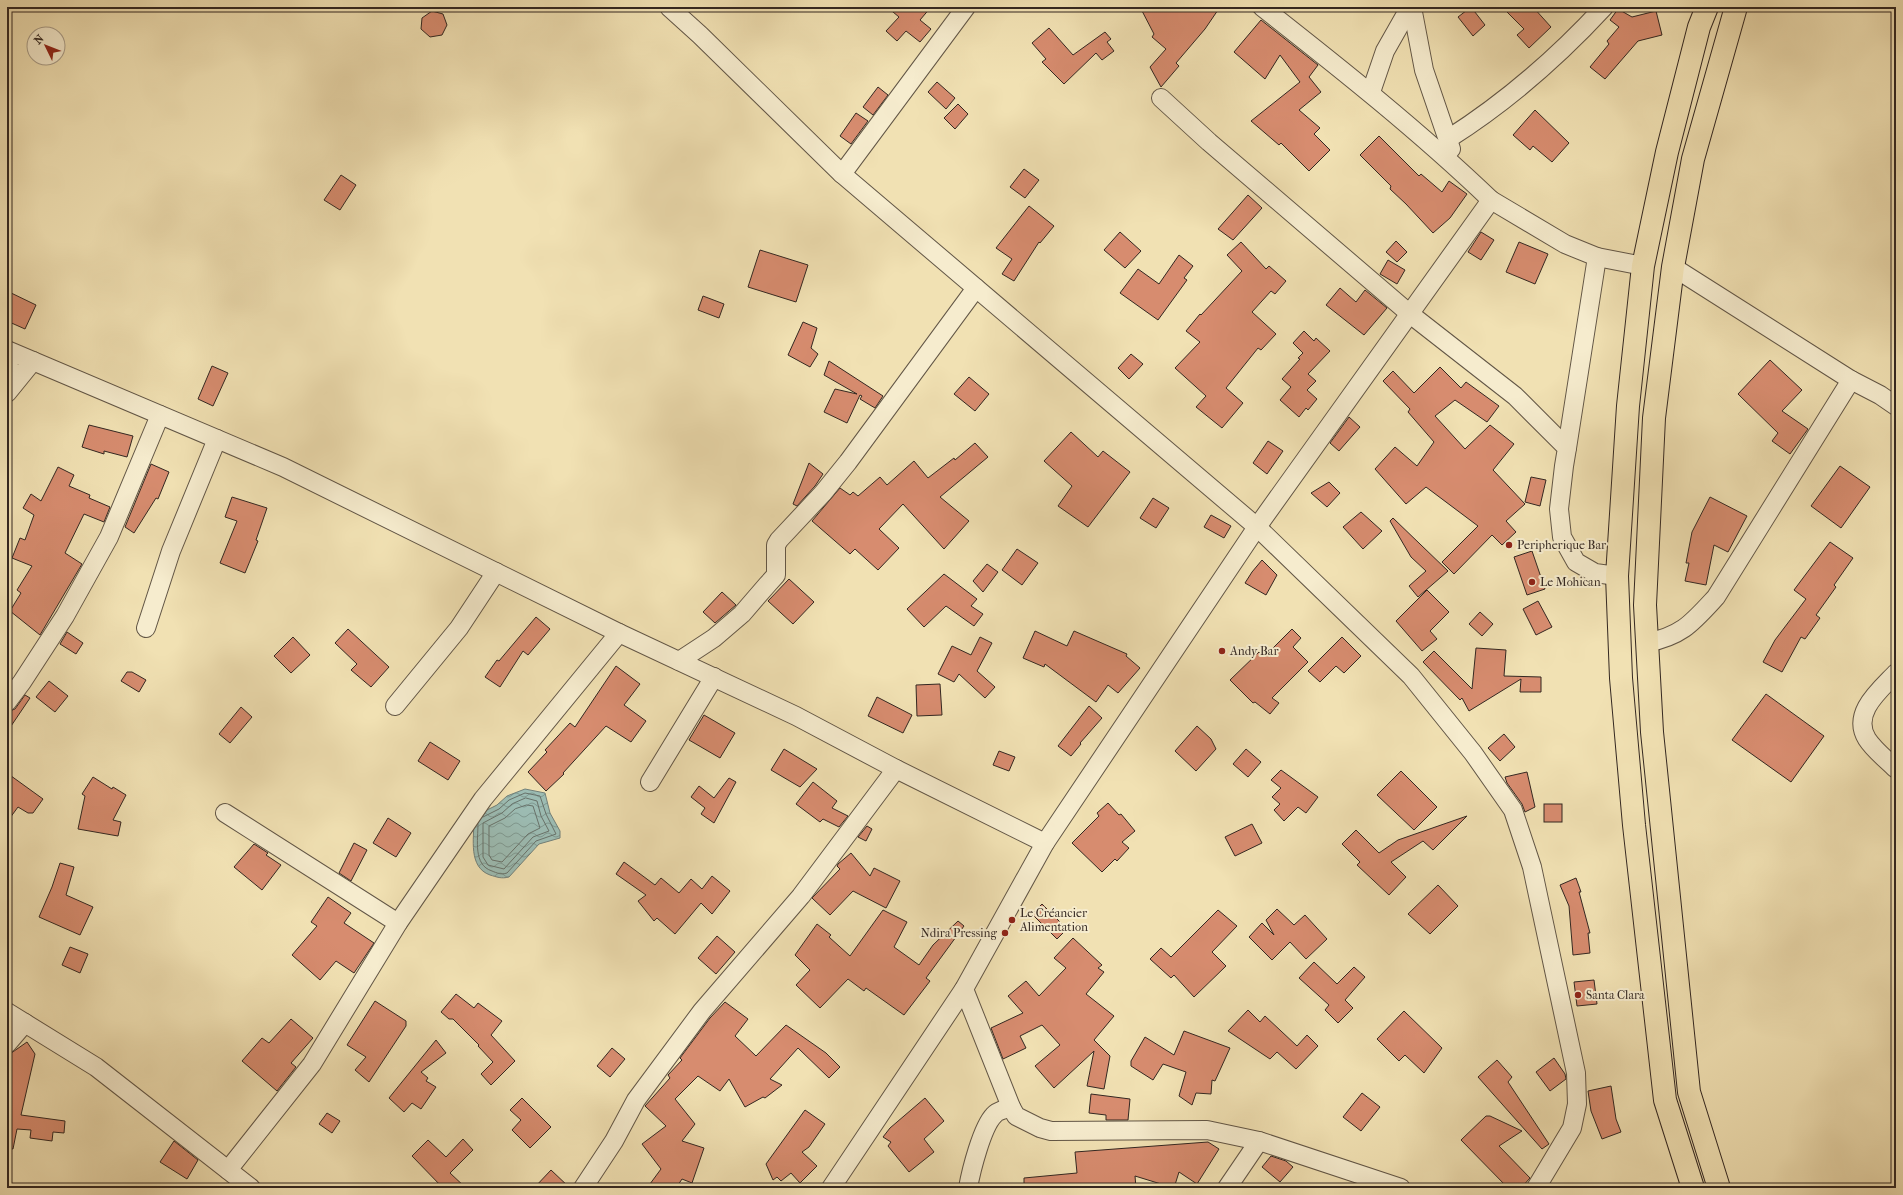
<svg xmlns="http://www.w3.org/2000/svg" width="1903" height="1195" viewBox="0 0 1903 1195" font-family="'IM FELL French Canon',serif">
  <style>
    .water { fill: url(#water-waves); stroke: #728079 }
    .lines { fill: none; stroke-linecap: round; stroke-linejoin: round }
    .shore { stroke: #68726a; stroke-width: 1 }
    .building { fill: #d78c6f; stroke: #332721 }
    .street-casing { stroke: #625646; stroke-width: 20 }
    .primary-casing { stroke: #332721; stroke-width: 24 }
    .street { stroke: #f6ecce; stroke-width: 18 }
    .primary { stroke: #f1e1b3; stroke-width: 22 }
    .poi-dot { fill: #8f2418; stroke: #f6ecce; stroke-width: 1.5 }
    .labels { text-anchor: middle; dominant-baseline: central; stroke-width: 4; stroke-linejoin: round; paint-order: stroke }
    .poi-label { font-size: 12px; fill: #332721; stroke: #f6ecce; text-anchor: start }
  </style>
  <defs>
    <pattern id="water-waves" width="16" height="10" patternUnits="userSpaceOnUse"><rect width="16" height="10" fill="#9cbcb3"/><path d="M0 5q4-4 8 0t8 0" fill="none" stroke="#809991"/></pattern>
  </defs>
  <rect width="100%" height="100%" fill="#f1e1b3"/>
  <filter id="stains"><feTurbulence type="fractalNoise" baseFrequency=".005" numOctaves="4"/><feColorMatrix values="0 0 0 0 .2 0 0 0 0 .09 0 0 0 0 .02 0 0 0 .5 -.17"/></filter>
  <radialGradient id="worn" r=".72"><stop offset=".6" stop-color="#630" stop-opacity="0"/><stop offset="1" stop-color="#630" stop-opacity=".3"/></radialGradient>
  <!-- water -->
  <path class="water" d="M525 789 545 793 550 813 560 831V838L539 844 509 877C501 879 497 877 490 875 468 867 474 839 474 819L479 814 497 805 507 796Z"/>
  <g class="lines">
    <!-- shore -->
    <g class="shore">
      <polygon points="526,798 537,801 541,816 549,831 533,837 504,869 488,865 483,857 483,823 502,813 512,804"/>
      <polygon points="527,805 533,806 540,828 528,834 502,862 492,860 489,855 489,826 505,818 515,809"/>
      <path d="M478 824C478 840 473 865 492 871 497 873 501 875 507 873L536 841 556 834 546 814 540 796 525 793 509 800 499 809 483 817"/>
    </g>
  </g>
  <!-- building -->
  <g class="building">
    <polygon points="887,7 931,7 920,20 931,29 920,42 906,31 897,41 886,31 899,17"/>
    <polygon points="1140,7 1220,7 1205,29 1176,63 1179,66 1161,87 1150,67 1166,49 1152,37 1154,34"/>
    <polygon points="1471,7 1485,25 1473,36 1458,17"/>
    <polygon points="1502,7 1533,7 1551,27 1529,48 1517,35 1524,29"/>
    <polygon points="1618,9 1632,17 1656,11 1662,35 1638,41 1605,79 1590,67 1609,44 1607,41 1619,27 1610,20"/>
    <polygon points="432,11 443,14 447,25 442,35 430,37 421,29 422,18"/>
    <polygon points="1261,20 1318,65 1309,77 1321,92 1299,110 1320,128 1314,134 1330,150 1309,171 1281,143 1279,145 1251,121 1300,82 1280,55 1265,79 1234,52"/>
    <polygon points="1049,28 1073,55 1105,32 1111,39 1107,42 1114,51 1102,60 1096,53 1064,84 1042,62 1046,59 1032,43"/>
    <polygon points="937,82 955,98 946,109 928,92"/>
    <polygon points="878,87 888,95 873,115 863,107"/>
    <polygon points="958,104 968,114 955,129 944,118"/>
    <polygon points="1535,110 1569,143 1552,162 1533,146 1530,150 1513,135"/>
    <polygon points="856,113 868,121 851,144 840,136"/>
    <polygon points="1379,136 1419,176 1421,174 1442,192 1449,181 1467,194 1450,218 1433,233 1406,204 1390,189 1391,186 1360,155"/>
    <polygon points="1024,169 1039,180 1025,198 1010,187"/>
    <polygon points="341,175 356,185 340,210 324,200"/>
    <polygon points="1248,195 1262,208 1233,240 1218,229"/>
    <polygon points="1029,206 1054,226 1040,243 1039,242 1014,281 1002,274 1012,259 996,248"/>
    <polygon points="1120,232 1141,251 1125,268 1104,250"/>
    <polygon points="1481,232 1494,240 1481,260 1468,252"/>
    <polygon points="1396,241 1407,252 1397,262 1386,252"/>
    <polygon points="1241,242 1266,269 1269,266 1286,281 1275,294 1271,291 1252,312 1276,334 1261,350 1258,348 1226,388 1243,403 1222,428 1196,407 1206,396 1175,368 1200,342 1186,331 1200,314 1201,315 1242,271 1227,255"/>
    <polygon points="1519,242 1548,254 1535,284 1506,272"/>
    <polygon points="760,250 808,265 796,302 748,287"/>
    <polygon points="1179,255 1193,266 1184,278 1187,280 1158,320 1120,293 1138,269 1159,284"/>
    <polygon points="1388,260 1405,270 1397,284 1380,274"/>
    <polygon points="1340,288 1356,302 1365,290 1387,308 1364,335 1326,305"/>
    <polygon points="7,291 36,305 25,329 7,321"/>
    <polygon points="703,296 724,304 719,318 698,310"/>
    <polygon points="803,322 817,328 811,348 818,354 810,367 788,355"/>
    <polygon points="1304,331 1314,341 1316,338 1330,351 1308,374 1316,381 1307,390 1317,399 1308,410 1306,408 1299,417 1280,400 1291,387 1282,379 1300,359 1298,358 1303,353 1293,343"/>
    <polygon points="1131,354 1143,364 1129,379 1118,368"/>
    <polygon points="1770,360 1802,390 1782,411 1808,429 1790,454 1772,441 1778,433 1738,394"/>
    <polygon points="829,361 883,396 875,408 860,399 862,396 860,395 847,423 824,412 835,389 857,394 824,375"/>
    <polygon points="212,366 228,373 213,406 198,399"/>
    <polygon points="1440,367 1461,388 1466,382 1499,406 1487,422 1455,400 1435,416 1465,449 1490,425 1514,444 1493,470 1525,504 1506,521 1516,532 1502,545 1492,535 1454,574 1442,562 1478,526 1426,487 1406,504 1375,469 1395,447 1417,466 1434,442 1408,412 1410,409 1383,381 1393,371 1414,393"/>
    <polygon points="969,377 989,394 975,411 954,394"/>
    <polygon points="1349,417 1360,427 1339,451 1330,443"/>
    <polygon points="89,425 133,436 127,457 104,451 104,454 82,447"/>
    <polygon points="1071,432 1098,457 1103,451 1130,472 1088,527 1058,506 1072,486 1044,461"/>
    <polygon points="1268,441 1283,451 1267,474 1253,463"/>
    <polygon points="975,443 988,457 940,497 969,521 944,549 903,504 879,529 899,548 878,570 855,549 850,554 812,521 840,488 850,495 853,492 858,496 880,477 887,485 914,461 928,478 954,458 955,460"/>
    <polygon points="809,463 823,474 815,486 797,506 793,504"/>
    <polygon points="151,464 169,472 158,499 156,498 134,533 125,527"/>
    <polygon points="1840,466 1870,487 1841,528 1811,506"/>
    <polygon points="58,467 74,475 69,486 90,495 89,498 110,507 104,522 84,514 65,553 82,564 40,635 10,611 21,593 17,590 32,566 12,558 20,538 25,540 34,515 23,508 31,494 41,501"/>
    <polygon points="1531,477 1546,480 1540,506 1525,502"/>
    <polygon points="1329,482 1340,493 1327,507 1311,493"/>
    <polygon points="232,497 267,508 256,540 258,541 245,573 220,563 237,521 225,517"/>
    <polygon points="1710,497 1747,516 1728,552 1714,545 1706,585 1685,581 1689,563 1686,563 1692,532"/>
    <polygon points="1153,498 1169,508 1156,528 1140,518"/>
    <polygon points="1361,512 1382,531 1363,549 1343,527"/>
    <polygon points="1211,515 1231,526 1224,538 1204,527"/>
    <polygon points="1393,518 1448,571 1418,597 1409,586 1426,571 1411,557 1390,521"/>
    <polygon points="1830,542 1853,558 1834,585 1836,587 1816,615 1820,618 1805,639 1801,637 1782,672 1763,662 1775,640 1806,599 1794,590"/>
    <polygon points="1017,549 1038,563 1022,585 1002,570"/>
    <polygon points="1532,551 1545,589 1527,595 1514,557"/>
    <polygon points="1262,560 1277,575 1266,595 1245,583 1252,572"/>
    <polygon points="987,564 998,572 983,592 973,581"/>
    <polygon points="944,574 977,599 971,606 983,614 974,626 946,606 924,627 907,609"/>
    <polygon points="789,579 814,602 793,624 768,601"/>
    <polygon points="1427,590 1449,612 1430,631 1437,639 1422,651 1396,621"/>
    <polygon points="722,592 736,605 715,623 703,612"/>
    <polygon points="1538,601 1552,627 1536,635 1523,609"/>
    <polygon points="1480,612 1493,624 1482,636 1469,624"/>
    <polygon points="536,617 550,629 528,655 523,651 500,687 485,677 497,660 499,661"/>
    <polygon points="348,629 389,667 371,687 351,670 357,664 335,643"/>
    <polygon points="1292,629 1301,638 1293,647 1308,662 1272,698 1279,703 1270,714 1255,702 1253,703 1230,680 1259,652 1264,657"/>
    <polygon points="1035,631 1067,646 1074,631 1127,654 1126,656 1140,668 1118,693 1108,685 1096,702 1045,664 1044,667 1023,658"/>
    <polygon points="67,632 83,643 76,654 60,644"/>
    <polygon points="293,637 310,655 291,673 274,656"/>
    <polygon points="980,637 992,643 977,671 995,687 985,698 959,674 954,682 938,674 952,646 971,655"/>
    <polygon points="1342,637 1361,656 1344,673 1336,666 1320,682 1308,671"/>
    <polygon points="1476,648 1506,650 1504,676 1541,677 1541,692 1520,692 1521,679 1469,711 1462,698 1460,700 1423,662 1434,651 1472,689"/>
    <polygon points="616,666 640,684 624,705 646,721 631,742 606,726 563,773 564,774 546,791 528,772 547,752 545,750 570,723 575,727"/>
    <polygon points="127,672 132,672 146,680 139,692 121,681"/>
    <polygon points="49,681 68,696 55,712 36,697"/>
    <polygon points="940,684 942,715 917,716 916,685"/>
    <polygon points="1766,694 1824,736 1791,782 1732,740"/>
    <polygon points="25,695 30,698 7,732 7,712 15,709"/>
    <polygon points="877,697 912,715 903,733 868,716"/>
    <polygon points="1089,706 1102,718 1080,743 1081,744 1071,756 1058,746"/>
    <polygon points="241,707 252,717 230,743 219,734"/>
    <polygon points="704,715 735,733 720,758 689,740"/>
    <polygon points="1197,726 1211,739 1216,749 1196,771 1175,751"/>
    <polygon points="1504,734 1515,747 1500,761 1488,748"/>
    <polygon points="430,742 460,761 448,780 418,761"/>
    <polygon points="784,749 817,769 800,787 771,770"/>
    <polygon points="1246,749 1261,762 1248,777 1233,764"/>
    <polygon points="999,751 1015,757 1009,771 993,765"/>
    <polygon points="1281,770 1318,797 1306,813 1298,807 1284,821 1274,810 1280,804 1272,797 1281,788 1271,780"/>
    <polygon points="1401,771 1437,807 1414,830 1377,795"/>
    <polygon points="1527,772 1535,807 1525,812 1522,804 1507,783 1505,777"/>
    <polygon points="7,773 43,799 33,813 28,813 18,807 7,822"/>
    <polygon points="93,777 112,789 113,787 126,795 113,820 121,822 118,836 78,829 85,796 82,794"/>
    <polygon points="729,778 736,782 714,823 701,814 705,808 691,797 699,786 714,798"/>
    <polygon points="813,782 837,801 832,808 848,816 839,827 823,819 820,822 796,804"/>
    <polygon points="1108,803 1119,815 1121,814 1135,831 1122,842 1129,848 1117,861 1115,859 1102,872 1072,843 1099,816 1097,813"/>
    <rect x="1544" y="804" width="18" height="18"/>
    <polygon points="1467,816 1433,850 1423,841 1391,862 1406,877 1389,895 1357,865 1360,862 1342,844 1356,830 1379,853 1398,840"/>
    <polygon points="388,818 411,833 396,857 373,843"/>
    <polygon points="1252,824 1262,843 1235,856 1225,837"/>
    <polygon points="867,826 872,829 866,841 858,837"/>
    <polygon points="354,843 367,850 351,881 339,873"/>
    <polygon points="254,844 268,853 266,855 281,865 262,890 234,867"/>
    <polygon points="851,853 870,876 874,868 900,881 886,908 853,891 830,915 812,898 840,869 837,866 838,864"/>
    <polygon points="624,862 655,885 661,878 679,893 691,879 702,889 712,876 730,891 712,914 701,903 675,934 657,918 654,921 638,901 646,895 616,874"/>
    <polygon points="60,863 74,867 66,895 93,907 80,935 39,917 52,887"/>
    <polygon points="1576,878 1581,892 1579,892 1590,933 1588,933 1590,953 1573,955 1569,906 1560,885"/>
    <polygon points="1438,885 1458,906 1430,934 1408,914"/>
    <polygon points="328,897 351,913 344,923 374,943 354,973 336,961 320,980 292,955 317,926 311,922"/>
    <polygon points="1042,904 1067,929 1057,939 1032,914"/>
    <polygon points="1277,909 1294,925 1305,915 1327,939 1306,959 1290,942 1272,960 1249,937 1262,923 1274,935 1266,920"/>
    <polygon points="883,910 907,922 894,947 919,965 933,945 958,921 964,926 926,978 930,981 904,1015 866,988 864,991 848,979 820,1008 796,985 810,970 795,955 817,924 831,935 829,937 850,956"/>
    <polygon points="1218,910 1237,926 1212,952 1226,966 1194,997 1174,975 1171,978 1150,959 1161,948 1171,957"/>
    <polygon points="717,936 735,952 716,974 698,958"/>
    <polygon points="1073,938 1102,965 1098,968 1104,972 1086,994 1114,1016 1094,1040 1110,1056 1104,1089 1087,1086 1094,1051 1054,1088 1035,1066 1060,1045 1042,1025 1020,1036 1026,1048 1003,1059 991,1028 1023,1013 1008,996 1026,981 1039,996 1066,968 1054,958"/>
    <polygon points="70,947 88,954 80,973 62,965"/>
    <polygon points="1314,962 1337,984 1354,967 1365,977 1345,1000 1353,1008 1338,1023 1325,1010 1329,1005 1299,978"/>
    <polygon points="1594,980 1597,1004 1577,1006 1574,982"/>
    <polygon points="456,994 474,1008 478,1003 502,1021 491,1035 515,1061 491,1085 481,1074 493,1062 478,1046 479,1045 453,1019 449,1019 441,1012"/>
    <polygon points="375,1001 406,1021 406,1026 369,1082 355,1070 366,1057 347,1045"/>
    <polygon points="725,1002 748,1019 735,1036 756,1056 786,1025 826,1053 840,1067 829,1078 798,1048 770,1079 782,1085 765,1098 763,1097 745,1107 729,1079 720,1091 698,1076 675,1099 695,1124 682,1141 704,1148 692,1183 682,1179 676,1188 647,1188 661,1169 642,1144 666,1126 645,1106 670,1078 668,1075 682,1060 680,1058 710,1018"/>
    <polygon points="1248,1010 1260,1022 1265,1016 1297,1046 1307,1035 1318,1046 1296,1069 1277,1052 1270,1059 1228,1031"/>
    <polygon points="1404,1011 1442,1048 1424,1073 1405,1055 1399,1061 1377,1039"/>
    <polygon points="291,1019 313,1038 291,1063 296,1067 277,1091 242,1061 262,1038 269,1043"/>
    <polygon points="1184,1031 1230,1048 1215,1081 1212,1080 1211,1094 1196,1093 1192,1105 1179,1096 1186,1072 1163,1064 1153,1080 1131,1066 1131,1061 1145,1037 1174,1055"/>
    <polygon points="436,1040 446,1053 421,1072 428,1078 426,1081 436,1087 421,1109 412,1103 404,1112 389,1098"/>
    <polygon points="27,1042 35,1054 21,1115 65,1121 64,1133 53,1132 52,1141 30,1138 31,1130 17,1129 13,1149 7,1148 7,1056"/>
    <polygon points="612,1048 625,1059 610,1077 597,1066"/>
    <polygon points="1554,1058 1565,1074 1566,1079 1550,1091 1536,1072"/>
    <polygon points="1497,1060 1512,1077 1508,1082 1549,1144 1542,1149 1478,1077"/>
    <polygon points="1611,1086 1616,1119 1621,1132 1602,1139 1591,1111 1588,1091"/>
    <polygon points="1362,1093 1380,1107 1361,1131 1343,1117"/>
    <polygon points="1091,1094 1130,1099 1128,1120 1106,1120 1106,1115 1089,1113"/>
    <polygon points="522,1098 551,1127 530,1148 512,1130 521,1120 510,1110"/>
    <polygon points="925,1098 944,1121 924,1139 934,1152 909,1172 888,1146 891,1142 883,1137 890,1128"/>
    <polygon points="805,1110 825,1124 809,1147 802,1152 817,1166 800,1183 791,1173 781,1181 777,1177 773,1180 766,1164"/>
    <polygon points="327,1113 340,1121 332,1133 319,1124"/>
    <polygon points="1486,1116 1490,1116 1522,1131 1499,1146 1530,1178 1521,1188 1508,1188 1461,1140"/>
    <polygon points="463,1139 473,1150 450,1173 466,1188 443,1188 412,1156 428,1140 446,1157"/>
    <polygon points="174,1141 198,1160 187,1179 160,1162"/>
    <polygon points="1208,1142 1219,1149 1197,1184 1179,1172 1174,1188 1135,1176 1136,1188 1024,1188 1024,1178 1077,1173 1075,1152"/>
    <polygon points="1271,1156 1286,1161 1293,1167 1280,1182 1262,1167"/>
    <polygon points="551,1170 570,1188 534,1188"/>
  </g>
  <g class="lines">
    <!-- street casing -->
    <g class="street-casing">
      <g id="street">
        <polyline points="669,7 700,35 842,174 1257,527 1411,676 1473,753 1513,810 1532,867 1576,1073 1577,1104 1572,1128 1536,1188"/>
        <polyline points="1412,7 1424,70 1451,149"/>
        <polyline points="1371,92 1385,51 1410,7"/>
        <polyline points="1161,98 1209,142 1410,314 1515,396 1567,448 1564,466 1559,509 1562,537 1576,562 1595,573 1617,576"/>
        <path d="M1448 139C1508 101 1556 59 1604 7"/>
        <polyline points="842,174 966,7"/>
        <polyline points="1491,200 1565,244 1597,257 1643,266"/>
        <polyline points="1673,267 1851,380 1880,395 1896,406"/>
        <polyline points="7,350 283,467 619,633 796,716 896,769 1045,843"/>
        <polyline points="7,357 13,385"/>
        <polyline points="7,393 33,361"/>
        <polyline points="1567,448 1597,257"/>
        <polyline points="146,628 171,551 217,439"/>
        <path d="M1646 643C1682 636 1692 623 1716 597L1851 380"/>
        <polyline points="679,661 714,638 742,614 767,585 776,575 776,545 779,540 823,493 848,462 976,288"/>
        <path d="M1896 673C1880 690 1851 713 1867 739 1874 750 1887 760 1896 769"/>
        <polyline points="7,702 22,682 65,616 109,537 160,415"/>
        <polyline points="395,706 459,628 496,572"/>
        <polyline points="650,782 714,677"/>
        <polyline points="225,813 398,923"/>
        <polyline points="964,989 1011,1107 1016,1116 1040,1128 1051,1131 1207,1130 1259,1141 1401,1188"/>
        <polyline points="7,1012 96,1067 251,1188"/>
        <polyline points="7,1044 25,1023"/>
        <polyline points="228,1170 312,1064 398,923 483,799 619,633"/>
        <polyline points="583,1188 614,1141 636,1100 702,1011 801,896 896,769"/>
        <path d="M831 1188 964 989 1045 843 1257 527 1491 200C1419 131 1341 69 1262 7"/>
        <path d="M968 1188C971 1171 982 1127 994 1115 997 1111 1006 1109 1011 1107"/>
        <polyline points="1227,1188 1259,1141"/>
      </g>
    </g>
    <!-- primary casing -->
    <g class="primary-casing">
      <g id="primary">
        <polyline points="1693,1188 1665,1100 1634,825 1621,678 1617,576 1628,406 1643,266 1667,152 1699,27 1707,7"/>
        <polyline points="1719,1188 1689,1092 1652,732 1645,605 1654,418 1673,267 1693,159 1736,7"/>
      </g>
    </g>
    <!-- street -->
    <use href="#street" class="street"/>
    <!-- primary -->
    <use href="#primary" class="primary"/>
  </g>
  <!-- markers -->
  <g class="poi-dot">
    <circle cx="1509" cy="545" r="4"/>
    <circle cx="1532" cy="582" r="4"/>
    <circle cx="1222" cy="651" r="4"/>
    <circle cx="1012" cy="920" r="4"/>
    <circle cx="1005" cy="933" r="4"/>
    <circle cx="1578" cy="995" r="4"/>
  </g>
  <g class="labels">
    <!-- poi labels -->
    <g class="poi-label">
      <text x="1517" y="545">Peripherique Bar</text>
      <text x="1540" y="582">Le Mohican</text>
      <text x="1230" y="651">Andy Bar</text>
      <text x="1020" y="913">Le Créancier<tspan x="1020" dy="14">Alimentation</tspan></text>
      <text x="997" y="933" text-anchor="end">Ndira Pressing</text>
      <text x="1586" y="995">Santa Clara</text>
    </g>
  </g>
  <!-- margin -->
  <rect width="1903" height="1195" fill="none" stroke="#f1e1b3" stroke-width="24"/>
  <rect x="8" y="8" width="1887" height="1179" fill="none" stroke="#332721" stroke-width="2"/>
  <rect x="12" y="12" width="1879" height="1171" fill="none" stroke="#332721"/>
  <!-- north arrow -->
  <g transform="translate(46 46) rotate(313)"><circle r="19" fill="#f6ecce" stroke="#a89d89"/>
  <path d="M0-3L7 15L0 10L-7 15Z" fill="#8f2418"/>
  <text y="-6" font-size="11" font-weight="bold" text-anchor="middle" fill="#332721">N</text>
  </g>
  <rect width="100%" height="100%" filter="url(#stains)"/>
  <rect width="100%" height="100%" fill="url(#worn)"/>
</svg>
